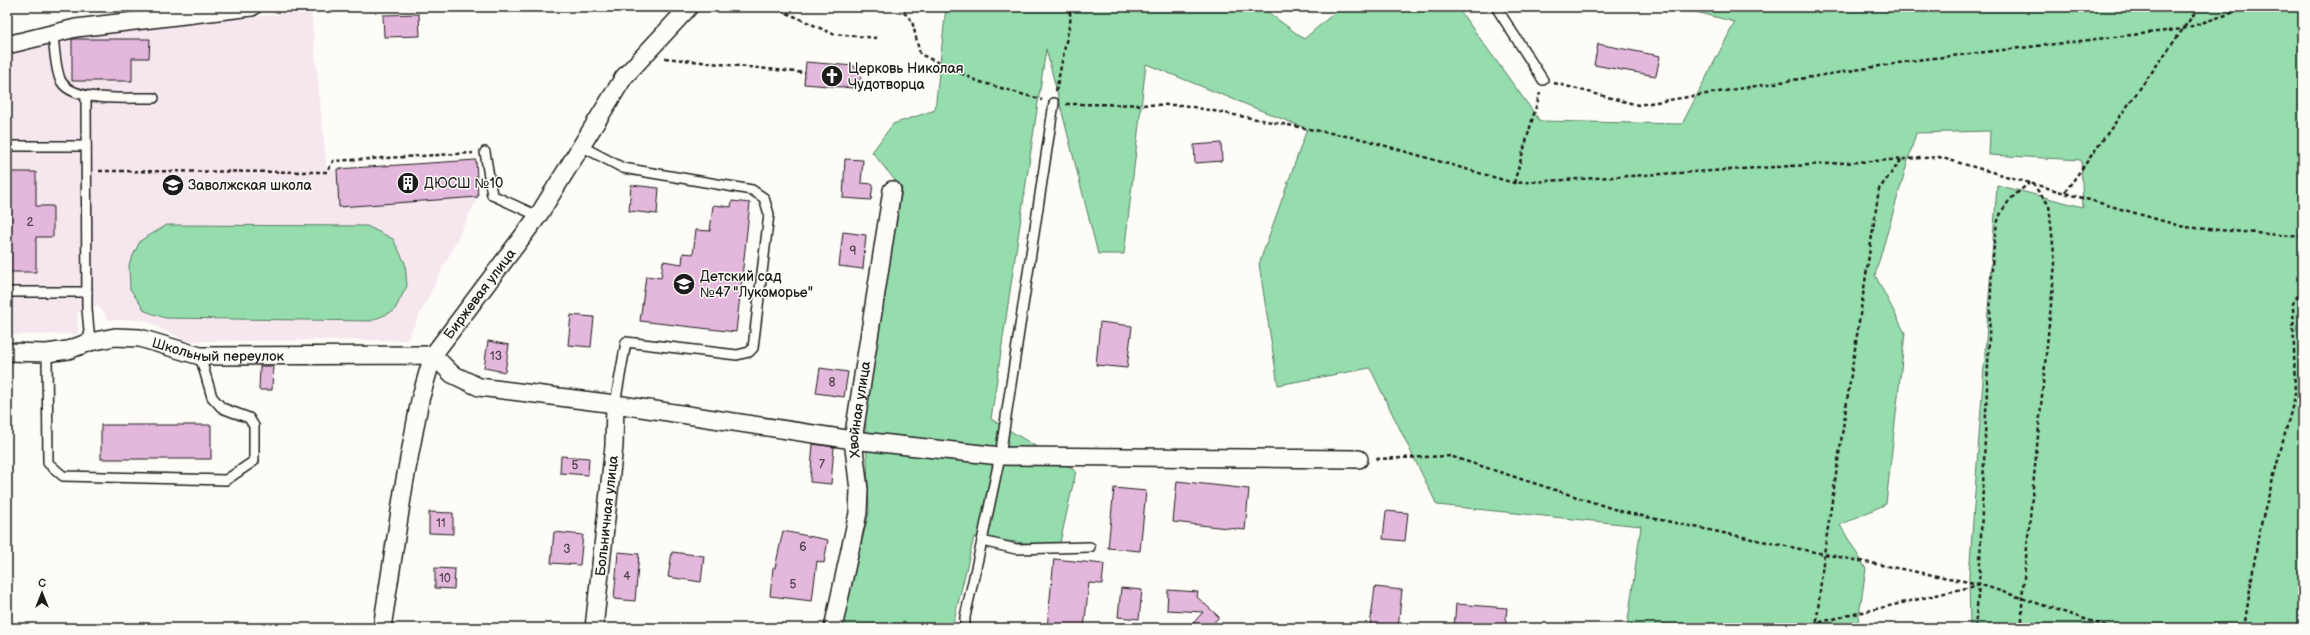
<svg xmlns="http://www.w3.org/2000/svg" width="2310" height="635" viewBox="0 0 2310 635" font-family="'Balsamiq Sans',sans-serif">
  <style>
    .built { fill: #f6e7ef }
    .green { fill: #95ddac; stroke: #587c64 }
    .building { fill: #e4b7dc; stroke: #1c1c1c }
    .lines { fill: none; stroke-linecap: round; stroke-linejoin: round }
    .service-casing { stroke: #1c1c1c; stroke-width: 12 }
    .minor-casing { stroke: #1c1c1c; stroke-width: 20 }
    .path { stroke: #1c1c1c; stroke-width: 2.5; stroke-dasharray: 4 3; stroke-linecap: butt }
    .service { stroke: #fdfcf7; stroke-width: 9 }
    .minor { stroke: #fdfcf7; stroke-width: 17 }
    .labels { text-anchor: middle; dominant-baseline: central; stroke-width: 3; stroke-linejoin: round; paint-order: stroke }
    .number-label { font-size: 12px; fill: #4e434c }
    .poi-label { font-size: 14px; fill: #1c1c1c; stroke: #fdfcf7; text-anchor: start }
    .street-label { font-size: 14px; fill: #1c1c1c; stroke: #fdfcf7 }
  </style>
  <rect width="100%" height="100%" fill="#fdfcf7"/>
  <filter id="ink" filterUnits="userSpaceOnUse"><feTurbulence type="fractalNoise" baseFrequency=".025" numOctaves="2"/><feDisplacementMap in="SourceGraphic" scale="8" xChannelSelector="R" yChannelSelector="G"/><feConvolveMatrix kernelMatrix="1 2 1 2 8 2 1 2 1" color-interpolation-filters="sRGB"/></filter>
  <g filter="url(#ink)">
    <!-- built -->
    <polygon class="built" points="311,11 327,172 337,169 339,207 478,197 407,340 186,341 144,320 109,320 98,306 77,313 78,334 7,335 7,52 54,38"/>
    <!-- green -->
    <g class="green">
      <polygon points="946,7 1261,7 1304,39 1341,7 1457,7 1540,121 1682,124 1735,22 1677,7 2303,7 2303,628 1970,628 1969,576 1997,185 2083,207 2081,160 1989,155 1990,131 1916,133 1875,275 1905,333 1886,504 1840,525 1866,569 1857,628 1627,628 1641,526 1437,505 1370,368 1278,385 1259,264 1307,129 1146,64 1124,254 1098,254 1046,49 991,419 1076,471 1059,547 974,537 952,628 841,628 869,512 865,407 902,189 872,152 893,124 935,110"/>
      <polygon points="167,225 367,226 393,239 405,263 407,286 394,311 371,321 165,318 145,311 130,289 129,264 140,241"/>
    </g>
    <!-- building -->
    <g class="building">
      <polygon points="419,14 420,36 384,37 383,15"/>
      <polygon points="72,39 150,39 149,58 132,58 132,81 72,81"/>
      <polygon points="1598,44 1660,56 1656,76 1594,65"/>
      <polygon points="806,62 854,66 861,78 853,88 804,84"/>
      <polygon points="1221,143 1222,161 1195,163 1194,145"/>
      <polygon points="845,159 863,160 861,183 873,184 871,200 843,198"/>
      <polygon points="476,160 478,197 339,207 337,169"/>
      <polygon points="7,172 36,172 36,206 53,206 53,237 36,237 36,272 7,272"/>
      <polygon points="631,185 659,188 657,214 629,211"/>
      <polygon points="732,201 750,203 736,332 640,321 646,276 661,278 663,261 682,264 683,253 693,254 696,230 710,231 713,205 731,207"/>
      <polygon points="843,232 866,235 863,269 839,266"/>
      <polygon points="571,315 594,317 591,347 568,345"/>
      <polygon points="1100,322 1132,326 1127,368 1096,365"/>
      <polygon points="488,341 509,345 505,372 484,368"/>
      <polygon points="260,366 273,366 272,390 259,390"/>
      <polygon points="820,368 848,372 844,397 816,393"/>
      <rect x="101" y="425" width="110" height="34"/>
      <polygon points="813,444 834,447 831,484 810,482"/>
      <polygon points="561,456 589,458 588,475 560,473"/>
      <polygon points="1177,481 1249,489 1245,530 1173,522"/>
      <polygon points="1114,488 1146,491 1140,551 1108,548"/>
      <polygon points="1386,511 1408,513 1405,541 1383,539"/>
      <polygon points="429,512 453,513 453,534 429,533"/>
      <polygon points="783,531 828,540 824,563 817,561 812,601 770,596 773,568 775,568"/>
      <polygon points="554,532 583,535 580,565 551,563"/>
      <polygon points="618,552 639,554 635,601 614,599"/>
      <polygon points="672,552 704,556 701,582 668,577"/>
      <polygon points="1054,559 1104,564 1102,584 1089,583 1084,628 1047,628"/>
      <polygon points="435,568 455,569 454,589 435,588"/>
      <polygon points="1375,587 1402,590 1398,628 1370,626"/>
      <polygon points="1121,588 1142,590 1139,619 1118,617"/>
      <polygon points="1168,590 1198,592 1197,597 1219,617 1209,628 1189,628 1203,612 1167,610"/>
      <polygon points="1456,604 1507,608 1505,628 1454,628"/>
    </g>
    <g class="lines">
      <!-- service casing -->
      <g class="service-casing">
        <g id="service">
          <polyline points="1496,7 1543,80"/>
          <path d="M53 32C54 46 55 66 60 79 70 104 131 97 154 98"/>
          <polyline points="86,97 87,309 90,342"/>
          <polyline points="7,146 86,146"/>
          <polyline points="581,146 623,168 752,190 764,198 769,214 753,348 749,352 737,355 626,342 615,404"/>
          <polyline points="485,152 492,195 538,216"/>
          <polyline points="7,292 87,292"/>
          <polyline points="47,353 48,463 63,476 226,480 254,461 254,426 249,418 222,408 212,397 200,356"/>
          <polyline points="982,541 1000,456 1054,103"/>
          <polyline points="965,628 965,617 982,541 1016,549 1090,547"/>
        </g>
      </g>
      <!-- minor casing -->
      <g class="minor-casing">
        <g id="minor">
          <polyline points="7,45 76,28 252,7"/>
          <path id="s1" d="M7 352 47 353 68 350 90 342 115 337 140 338 200 356 433 355 452 374 479 387 615 404 853 440 1000 456 1359 459"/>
          <path id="s2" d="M382 628 404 485 420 400 433 355 538 216 624 77 689 7"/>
          <path id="s3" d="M594 628 614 446 615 404"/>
          <path id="s4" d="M833 628 858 513 859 490 853 440 892 190"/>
        </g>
      </g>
      <!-- path -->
      <g class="path">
        <polyline points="774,7 833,34 877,38"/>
        <polyline points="899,7 912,21 920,54 977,81 1042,100"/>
        <polyline points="665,58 805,73"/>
        <polyline points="1554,83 1638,105 1917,60 2183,29 2250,7"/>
        <polyline points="1056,91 1071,17 1068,7"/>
        <polyline points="1066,104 1182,105 1362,139 1514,183 1939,157 2184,227 2303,237"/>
        <polyline points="99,171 327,172 333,161 473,153"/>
        <polyline points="1514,183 1540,93"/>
        <polyline points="2065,192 2199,7"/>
        <polyline points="1376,459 1450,456 1623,512 1824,554 1979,584 2112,628"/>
        <polyline points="1807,628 1816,623 1979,585"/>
        <polyline points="1816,628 1824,554 1879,189 1902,159"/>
        <path d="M1975 628 1979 585 1992 265C1997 221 1993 210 2031 182L2049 205 2055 264 2022 598V628"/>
        <polyline points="2244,628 2259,532 2295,396 2293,303 2303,288"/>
      </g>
      <!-- service -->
      <use href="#service" class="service"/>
      <!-- minor -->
      <use href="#minor" class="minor"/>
    </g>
  </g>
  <!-- icons -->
  <defs>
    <g id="church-disc" transform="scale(1.15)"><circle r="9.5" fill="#1c1c1c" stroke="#fdfcf7"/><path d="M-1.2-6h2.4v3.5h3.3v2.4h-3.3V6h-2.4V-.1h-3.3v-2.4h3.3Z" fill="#fff"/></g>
    <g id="building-disc" transform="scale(1.15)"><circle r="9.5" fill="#1c1c1c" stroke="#fdfcf7"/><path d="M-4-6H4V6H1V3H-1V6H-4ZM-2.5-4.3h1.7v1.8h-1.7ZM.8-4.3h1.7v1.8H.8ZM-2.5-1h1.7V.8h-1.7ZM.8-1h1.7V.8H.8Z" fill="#fff"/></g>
    <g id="school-disc" transform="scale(1.15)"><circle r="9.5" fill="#1c1c1c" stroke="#fdfcf7"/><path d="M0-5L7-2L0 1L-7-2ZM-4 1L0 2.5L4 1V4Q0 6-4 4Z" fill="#fff"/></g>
  </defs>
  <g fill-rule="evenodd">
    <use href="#church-disc" x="832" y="76"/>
    <use href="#building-disc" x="408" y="183"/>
    <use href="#school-disc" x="173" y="185"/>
    <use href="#school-disc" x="684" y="284"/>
  </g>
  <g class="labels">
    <!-- number labels -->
    <g class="number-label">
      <text x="30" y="222">2</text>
      <text x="853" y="251">9</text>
      <text x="496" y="356">13</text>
      <text x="832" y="382">8</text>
      <text x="822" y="464">7</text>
      <text x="575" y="465">5</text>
      <text x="441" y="523">11</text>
      <text x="803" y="547">6</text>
      <text x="567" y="549">3</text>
      <text x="627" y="576">4</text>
      <text x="445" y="578">10</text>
      <text x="793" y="584">5</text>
    </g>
    <!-- poi labels -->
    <g class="poi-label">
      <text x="848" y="68">Церковь Николая<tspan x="848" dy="16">Чудотворца</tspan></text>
      <text x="424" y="183">ДЮСШ №10</text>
      <text x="188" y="185">Заволжская школа</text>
      <text x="700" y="276">Детский сад<tspan x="700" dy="16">№47 "Лукоморье"</tspan></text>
    </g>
    <!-- street labels -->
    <g class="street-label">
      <text stroke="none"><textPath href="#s2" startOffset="355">Биржевая улица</textPath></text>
      <text stroke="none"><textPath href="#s1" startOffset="215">Школьный переулок</textPath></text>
      <text stroke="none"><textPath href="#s4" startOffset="222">Хвойная улица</textPath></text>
      <text stroke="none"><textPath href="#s3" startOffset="113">Больничная улица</textPath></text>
    </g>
  </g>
  <!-- margin -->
  <rect width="2310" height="635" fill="none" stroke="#fdfcf7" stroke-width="24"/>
  <rect x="12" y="12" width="2286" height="611" fill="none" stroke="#1c1c1c" stroke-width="1.5" filter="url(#ink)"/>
  <!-- north arrow -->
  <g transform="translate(42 593)" stroke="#fdfcf7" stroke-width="3" paint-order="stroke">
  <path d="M0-3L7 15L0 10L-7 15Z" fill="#1c1c1c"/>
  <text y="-6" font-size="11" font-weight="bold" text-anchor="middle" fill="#1c1c1c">С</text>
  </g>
</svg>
